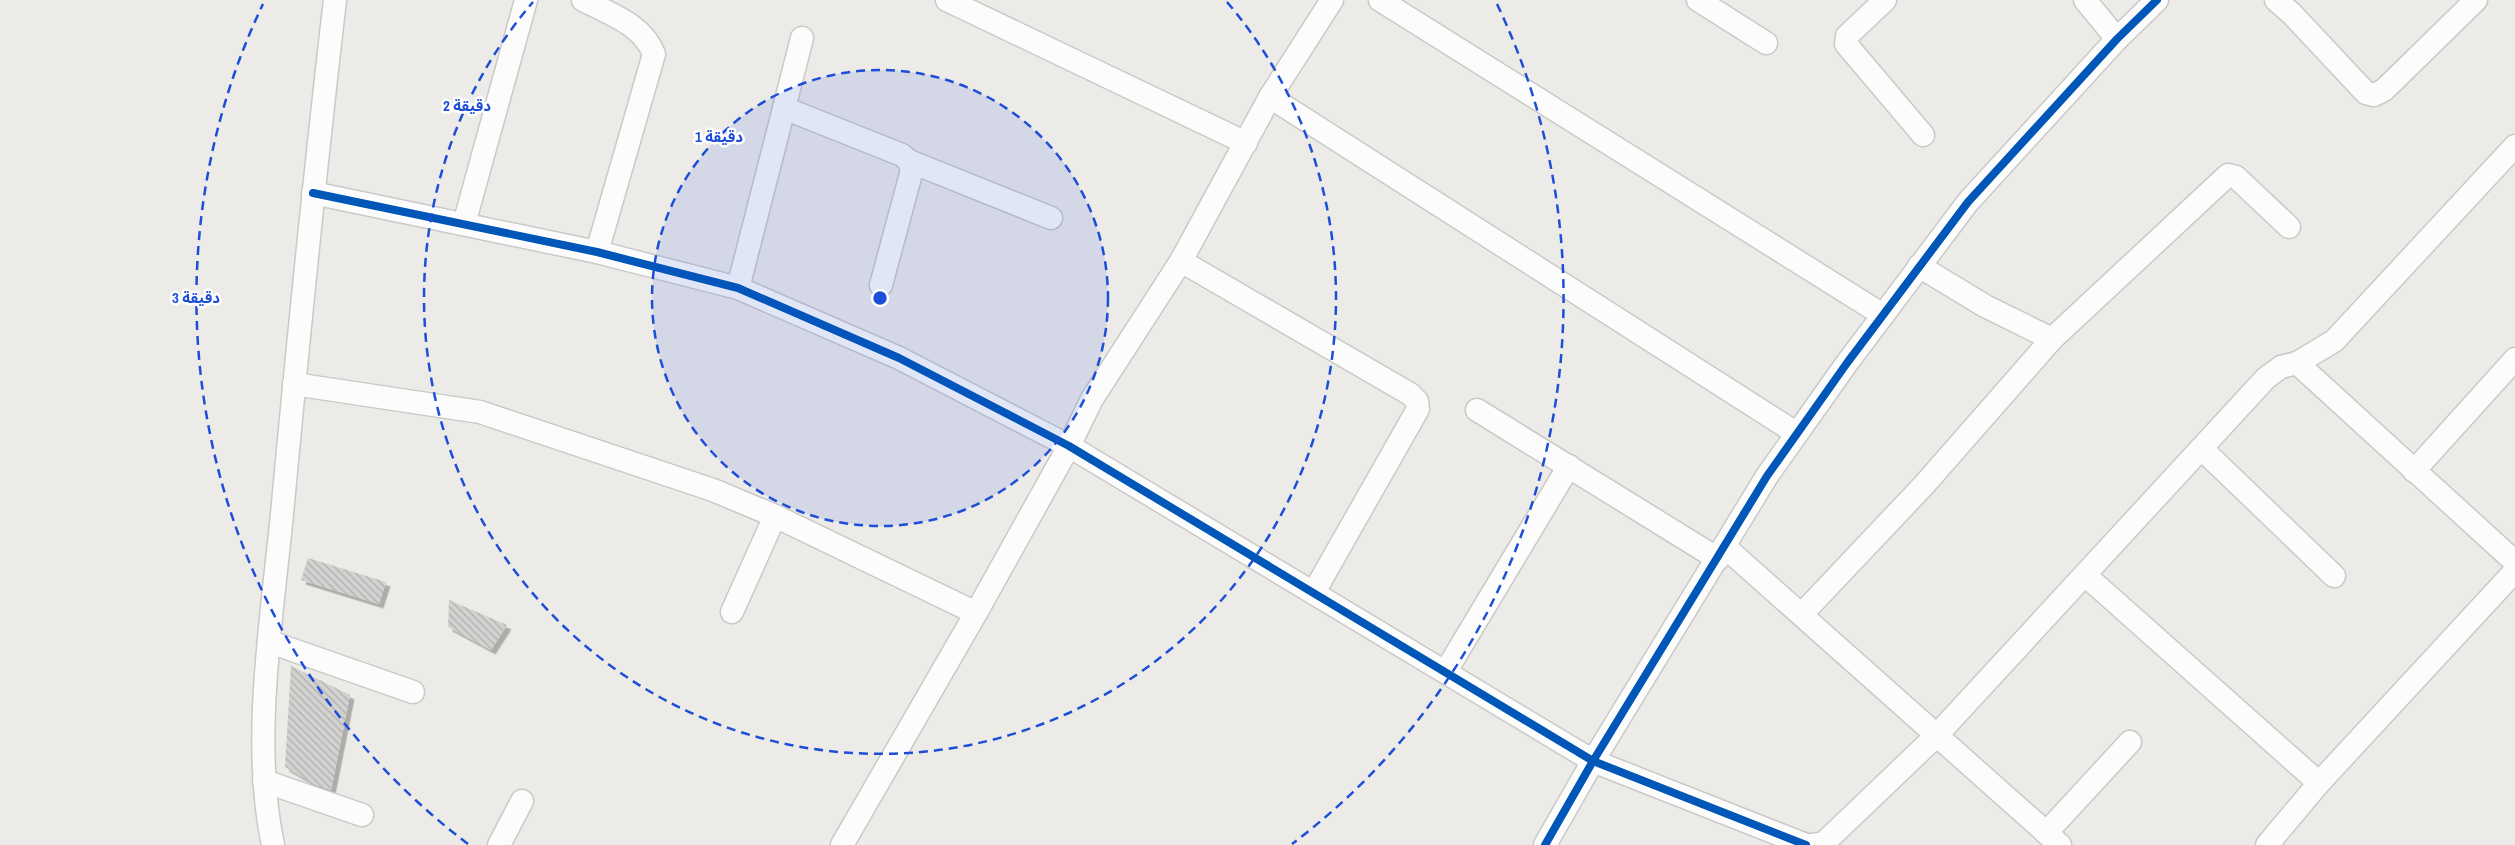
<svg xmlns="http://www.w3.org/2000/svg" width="2515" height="845" viewBox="0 0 2515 845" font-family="'Archivo Narrow','Noto Sans Arabic',sans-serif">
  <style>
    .building { fill: url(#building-back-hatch); filter: url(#shadow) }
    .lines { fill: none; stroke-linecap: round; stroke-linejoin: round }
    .minor-casing { stroke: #cac9c8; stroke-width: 25 }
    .minor { stroke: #fcfcfc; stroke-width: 22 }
    .cycleway-casing { stroke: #fff; stroke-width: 11 }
    .cycleway { stroke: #0057b8; stroke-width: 8 }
    .ring { fill: none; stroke: #1d4ed8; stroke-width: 2.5; stroke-dasharray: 9 6 }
    .centre { fill: #1d4ed8; stroke: #fff; stroke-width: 2.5 }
    .ring-label { font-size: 15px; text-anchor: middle; font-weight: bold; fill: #1d4ed8; stroke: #fff; stroke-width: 5; stroke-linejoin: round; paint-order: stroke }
  </style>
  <defs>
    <pattern id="building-back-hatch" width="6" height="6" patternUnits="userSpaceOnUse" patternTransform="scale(1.25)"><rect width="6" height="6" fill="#d4d2d1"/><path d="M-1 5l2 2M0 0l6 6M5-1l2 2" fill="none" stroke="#afaead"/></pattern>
    <filter id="shadow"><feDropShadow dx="4.5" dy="4.5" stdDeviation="0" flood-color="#0004"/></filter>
  </defs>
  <rect width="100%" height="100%" fill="#edebe8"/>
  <!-- building -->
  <g class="building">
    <polygon points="308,558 386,582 379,604 301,580"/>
    <polygon points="449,600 507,625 491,650 448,627"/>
    <polygon points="291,666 350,695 331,790 316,785 285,767"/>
  </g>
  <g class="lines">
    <!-- minor casing -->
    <g class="minor-casing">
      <g id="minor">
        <path d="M583 0C610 14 642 24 654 54L597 252"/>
        <polyline points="947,0 1246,143"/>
        <polyline points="1380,0 1883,315"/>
        <polyline points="1698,0 1766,43"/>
        <polyline points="1885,0 1847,36 1846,44 1923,135"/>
        <polyline points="2085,0 2117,39"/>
        <polyline points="2276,0 2292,14 2366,93 2374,95 2384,90 2476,0"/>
        <polyline points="1270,97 1796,433"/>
        <polyline points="784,108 902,155 909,161 912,170 881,285"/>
        <polyline points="909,161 1051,218"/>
        <polyline points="313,193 597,252 738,288 899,358 1069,446 1593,761 1806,845"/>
        <polyline points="464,224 526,0"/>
        <polyline points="1181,261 1410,394 1417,401 1418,409 1314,592"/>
        <polyline points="1919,266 1985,306 2052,339"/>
        <polyline points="738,288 802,38"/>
        <polyline points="2297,363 2515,562"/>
        <polyline points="294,384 480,412 713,490 775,516 976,613"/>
        <polyline points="1477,410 1718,559"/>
        <polyline points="2202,449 2334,576"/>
        <polyline points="2414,471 2515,359"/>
        <polyline points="1725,547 2060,845"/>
        <polyline points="2085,575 2319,783"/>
        <polyline points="732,612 775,516"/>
        <polyline points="1802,614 1924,485 2052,339 2228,175 2236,177 2289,227"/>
        <polyline points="270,642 413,692"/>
        <polyline points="1446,671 1569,466"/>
        <polyline points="264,781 362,815"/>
        <polyline points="2046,833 2130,742"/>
        <path d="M273 845C251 743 272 617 282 514 298 342 315 171 335 0"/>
        <polyline points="499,845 522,801"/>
        <polyline points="842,845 976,613 1069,446 1092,399 1181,261 1270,97 1332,0"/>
        <polyline points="1545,845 1593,761 1767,476 1847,363 1968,202 2117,39 2157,0"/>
        <polyline points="1811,845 1824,843 1936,736 2266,378 2281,367 2297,363 2334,341 2515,146"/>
        <polyline points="2267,845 2319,783 2515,571"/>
      </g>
    </g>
    <!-- minor -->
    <use href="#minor" class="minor"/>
    <!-- cycleway casing -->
    <g class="cycleway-casing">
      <g id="cycleway">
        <polyline points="313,193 597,252 738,288 899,358 1069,446 1593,761 1806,845"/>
        <polyline points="1545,845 1593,761 1767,476 1847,363 1968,202 2117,39 2157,0"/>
      </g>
    </g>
    <!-- cycleway -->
    <use href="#cycleway" class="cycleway"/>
  </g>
  <!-- distance rings -->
  <circle cx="880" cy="298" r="228" fill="#1d4ed8" fill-opacity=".12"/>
  <g class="ring">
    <circle cx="880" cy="298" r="228"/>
    <path d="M1227 2A456 456 0 1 1 533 2"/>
    <path d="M468 844A684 684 0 0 1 263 4M1497 4A684 684 0 0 1 1292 844"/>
  </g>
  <circle cx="880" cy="298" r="8" class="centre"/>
  <g class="ring-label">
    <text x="467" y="111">2 دقيقة</text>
    <text x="719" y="142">1 دقيقة</text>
    <text x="196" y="303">3 دقيقة</text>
  </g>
</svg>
